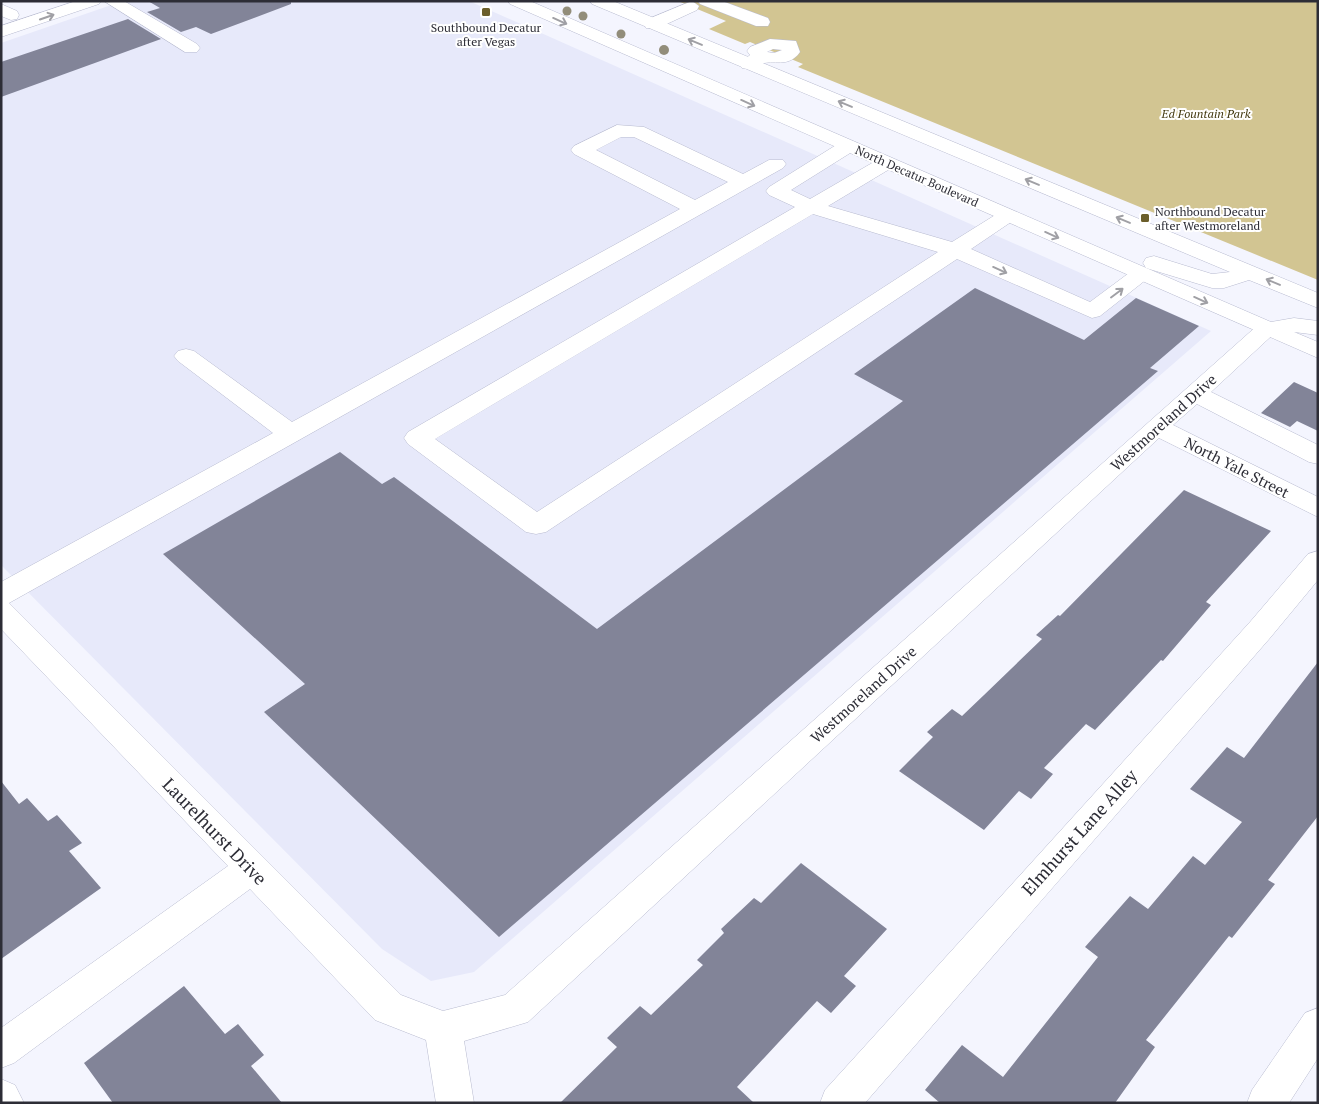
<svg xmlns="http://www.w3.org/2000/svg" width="1319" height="1104" viewBox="0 0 1319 1104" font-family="'PT Serif',serif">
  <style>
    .built { fill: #e7e9fa }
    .green { fill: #d2c592 }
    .building { fill: #828498 }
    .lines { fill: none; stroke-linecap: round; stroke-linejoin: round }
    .minor-casing { stroke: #b8bbd0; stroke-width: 1 }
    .major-casing { stroke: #b8bbd0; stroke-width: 1 }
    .minor { fill: #fff; fill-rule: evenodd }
    .major { fill: #fff; fill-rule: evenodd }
    .tree { fill: #928d7a }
    .oneway { stroke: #a0a0a5 }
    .poi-dot { fill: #6b5e2b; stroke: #fff; stroke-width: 2 }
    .labels { text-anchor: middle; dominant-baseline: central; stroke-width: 4; stroke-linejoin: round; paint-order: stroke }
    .far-poi-label { font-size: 12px; fill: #2d2d36; stroke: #fff }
    .far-park-label { font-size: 12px; font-style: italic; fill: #42380e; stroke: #fff }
    .far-street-label { font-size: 12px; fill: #2d2d36; stroke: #fff }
    .street-label { font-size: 15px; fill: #2d2d36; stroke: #fff }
    .near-street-label { font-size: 18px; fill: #2d2d36; stroke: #fff }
  </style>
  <rect width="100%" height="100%" fill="#f4f5fe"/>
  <!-- built -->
  <polygon class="built" points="123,1 469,1 1211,331 474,972 431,981 382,949 1,565 1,43"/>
  <!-- green -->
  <polygon class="green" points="678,1 1318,1 1318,280 798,67 803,64 750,42 745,44 709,29 726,21"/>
  <!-- building -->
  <g class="building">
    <polygon points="148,1 291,1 291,4 211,34 196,27 181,32 147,12 160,8"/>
    <polygon points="128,19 161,39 1,97 1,62"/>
    <polygon points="975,288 1084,340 1136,298 1199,326 1150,368 1158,371 499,937 264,712 305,684 163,554 340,452 382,484 394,477 597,629 903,401 854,374"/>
    <polygon points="1294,382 1318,393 1318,431 1297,421 1290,427 1261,413"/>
    <polygon points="1184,490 1271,531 1206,602 1211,605 1163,661 1161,660 1095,730 1086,724 1044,768 1053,774 1031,799 1019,791 984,830 899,771 933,737 927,732 952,709 962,716 984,695 1042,639 1036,635 1058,615 1060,616"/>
    <polygon points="1318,662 1318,816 1268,880 1275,884 1232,938 1229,936 1146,1040 1155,1047 1115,1103 940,1103 925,1090 962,1045 1003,1077 1098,957 1085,947 1130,896 1148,909 1193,856 1205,865 1242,822 1190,789 1227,747 1244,758"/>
    <polygon points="1,781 19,804 27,798 48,821 57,815 82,843 69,851 101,888 1,959"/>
    <polygon points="801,863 887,929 844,976 856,986 831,1013 817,1001 737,1087 754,1103 560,1103 617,1047 607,1038 640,1006 651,1015 703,965 697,960 724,933 721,929 754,898 761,903"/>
    <polygon points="184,986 225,1034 238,1024 264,1055 251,1066 282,1103 113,1103 84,1063"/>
  </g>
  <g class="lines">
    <!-- minor casing -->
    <g class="minor-casing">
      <g id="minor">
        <polygon points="104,1 124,1 197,44 200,48 197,52 185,52"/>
        <polygon points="692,1 699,6 697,10 658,28 646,28 644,24 646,20"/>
        <polygon points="698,1 722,1 768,18 770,22 768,26 756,26 700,4"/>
        <polygon points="1,4 17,11 19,15 17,19 11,20 1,16"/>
        <path d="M770 39 796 41 800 52C788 69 773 59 761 64 753 66 751 70 742 68L739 64 750 55 747 51 750 47ZM773 49 782 50 774 53 767 52Z"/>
        <path d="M617 125 644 127 743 174 769 160H783L786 164 783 168 703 213 9 603 401 995 443 1011 505 995 1259 324 1267 322 1275 324 1279 329 1211 392 1318 445V464L1309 462 1197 404 1173 425 1318 497V517L1159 438 528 1022 464 1041 474 1103H436L426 1040 375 1020 250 889 14 1063 1 1068V1028L228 866 1 629V582L273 433 178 361 174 356 178 351 186 349 194 351 292 422 680 209 574 154 571 150 574 146ZM621 137H634L728 182 695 200 596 150Z"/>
        <path d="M848 140 855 142 858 146 855 150 791 190 810 199 879 159H893L896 163 893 167 828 206 952 242 1000 212 1007 210 1014 212 1017 216 1014 220 971 249 1090 302 1133 270 1141 268 1149 270 1152 275 1100 316 1092 318 957 259 546 532 536 534 526 532 408 444 404 438 408 432 795 207 769 195 766 191 769 187 841 142ZM813 214 938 252 537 512 435 439Z"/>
        <polygon points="1318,551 1318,580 1270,638 865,1103 820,1103 825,1090 1250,622 1308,554"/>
        <polygon points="1318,1008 1318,1058 1289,1103 1247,1103 1252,1090 1305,1013"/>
        <polygon points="1,1079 15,1085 24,1103 1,1103"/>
      </g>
    </g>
    <!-- major casing -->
    <g class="major-casing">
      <g id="major">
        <polygon points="76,1 101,1 99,4 1,37 1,26"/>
        <polygon points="508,1 530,1 1271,322 1294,318 1318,321 1318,335 1294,332 1318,342 1318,358 510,4"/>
        <polygon points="590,1 613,1 1318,293 1318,308 1249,280 1224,288 1212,288 1146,268 1143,263 1146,258 1154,256 1212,274 1230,272 592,4"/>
      </g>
    </g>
    <!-- minor -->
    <use href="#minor" class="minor"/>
    <!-- major -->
    <use href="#major" class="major"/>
  </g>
  <!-- trees -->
  <g class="tree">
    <circle cx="567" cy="11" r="4.5"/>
    <circle cx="583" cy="16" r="4.5"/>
    <circle cx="621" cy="34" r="4.5"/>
    <circle cx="664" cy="50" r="5"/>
  </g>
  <!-- one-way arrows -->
  <defs><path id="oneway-shaft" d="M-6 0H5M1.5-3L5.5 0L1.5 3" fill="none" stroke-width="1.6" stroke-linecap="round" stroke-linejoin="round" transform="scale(1.25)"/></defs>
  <g class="oneway">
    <use href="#oneway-shaft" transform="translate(47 17) rotate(-19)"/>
    <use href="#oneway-shaft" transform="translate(560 21) rotate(24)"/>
    <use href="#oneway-shaft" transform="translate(695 42) rotate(-157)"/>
    <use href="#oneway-shaft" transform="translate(748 103) rotate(24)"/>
    <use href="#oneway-shaft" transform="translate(845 104) rotate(-157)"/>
    <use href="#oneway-shaft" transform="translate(1032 182) rotate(-157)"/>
    <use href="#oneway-shaft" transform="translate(1123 220) rotate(-157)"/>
    <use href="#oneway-shaft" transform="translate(1052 235) rotate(24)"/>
    <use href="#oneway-shaft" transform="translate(1000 270) rotate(24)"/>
    <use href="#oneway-shaft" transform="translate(1273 282) rotate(-157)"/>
    <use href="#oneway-shaft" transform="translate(1117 293) rotate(-37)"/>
    <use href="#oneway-shaft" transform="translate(1201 300) rotate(24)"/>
  </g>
  <!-- markers -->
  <g class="poi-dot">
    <rect x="481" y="7" width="10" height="10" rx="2.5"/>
    <rect x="1140" y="213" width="10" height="10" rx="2.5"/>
  </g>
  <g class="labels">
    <!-- far-poi labels -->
    <g class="far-poi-label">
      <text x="486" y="27">Southbound Decatur<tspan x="486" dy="14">after Vegas</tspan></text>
      <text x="1155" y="211" text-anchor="start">Northbound Decatur<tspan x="1155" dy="14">after Westmoreland</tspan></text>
    </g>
    <!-- far-park labels -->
    <g class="far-park-label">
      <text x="1206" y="113">Ed Fountain Park</text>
    </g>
    <!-- far-street labels -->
    <g class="far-street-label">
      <text transform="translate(917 176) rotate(24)">North Decatur Boulevard</text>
    </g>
    <!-- street labels -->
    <g class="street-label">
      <text transform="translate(1163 422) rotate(-42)">Westmoreland Drive</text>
      <text transform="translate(1237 467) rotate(27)">North Yale Street</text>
      <text transform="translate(863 694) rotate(-42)">Westmoreland Drive</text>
    </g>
    <!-- near-street labels -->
    <g class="near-street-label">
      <text transform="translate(215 831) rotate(46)">Laurelhurst Drive</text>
      <text transform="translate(1079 832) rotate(-48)">Elmhurst Lane Alley</text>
    </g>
  </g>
  <!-- border -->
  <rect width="1319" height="1104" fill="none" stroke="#2d2d36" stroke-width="5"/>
</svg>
